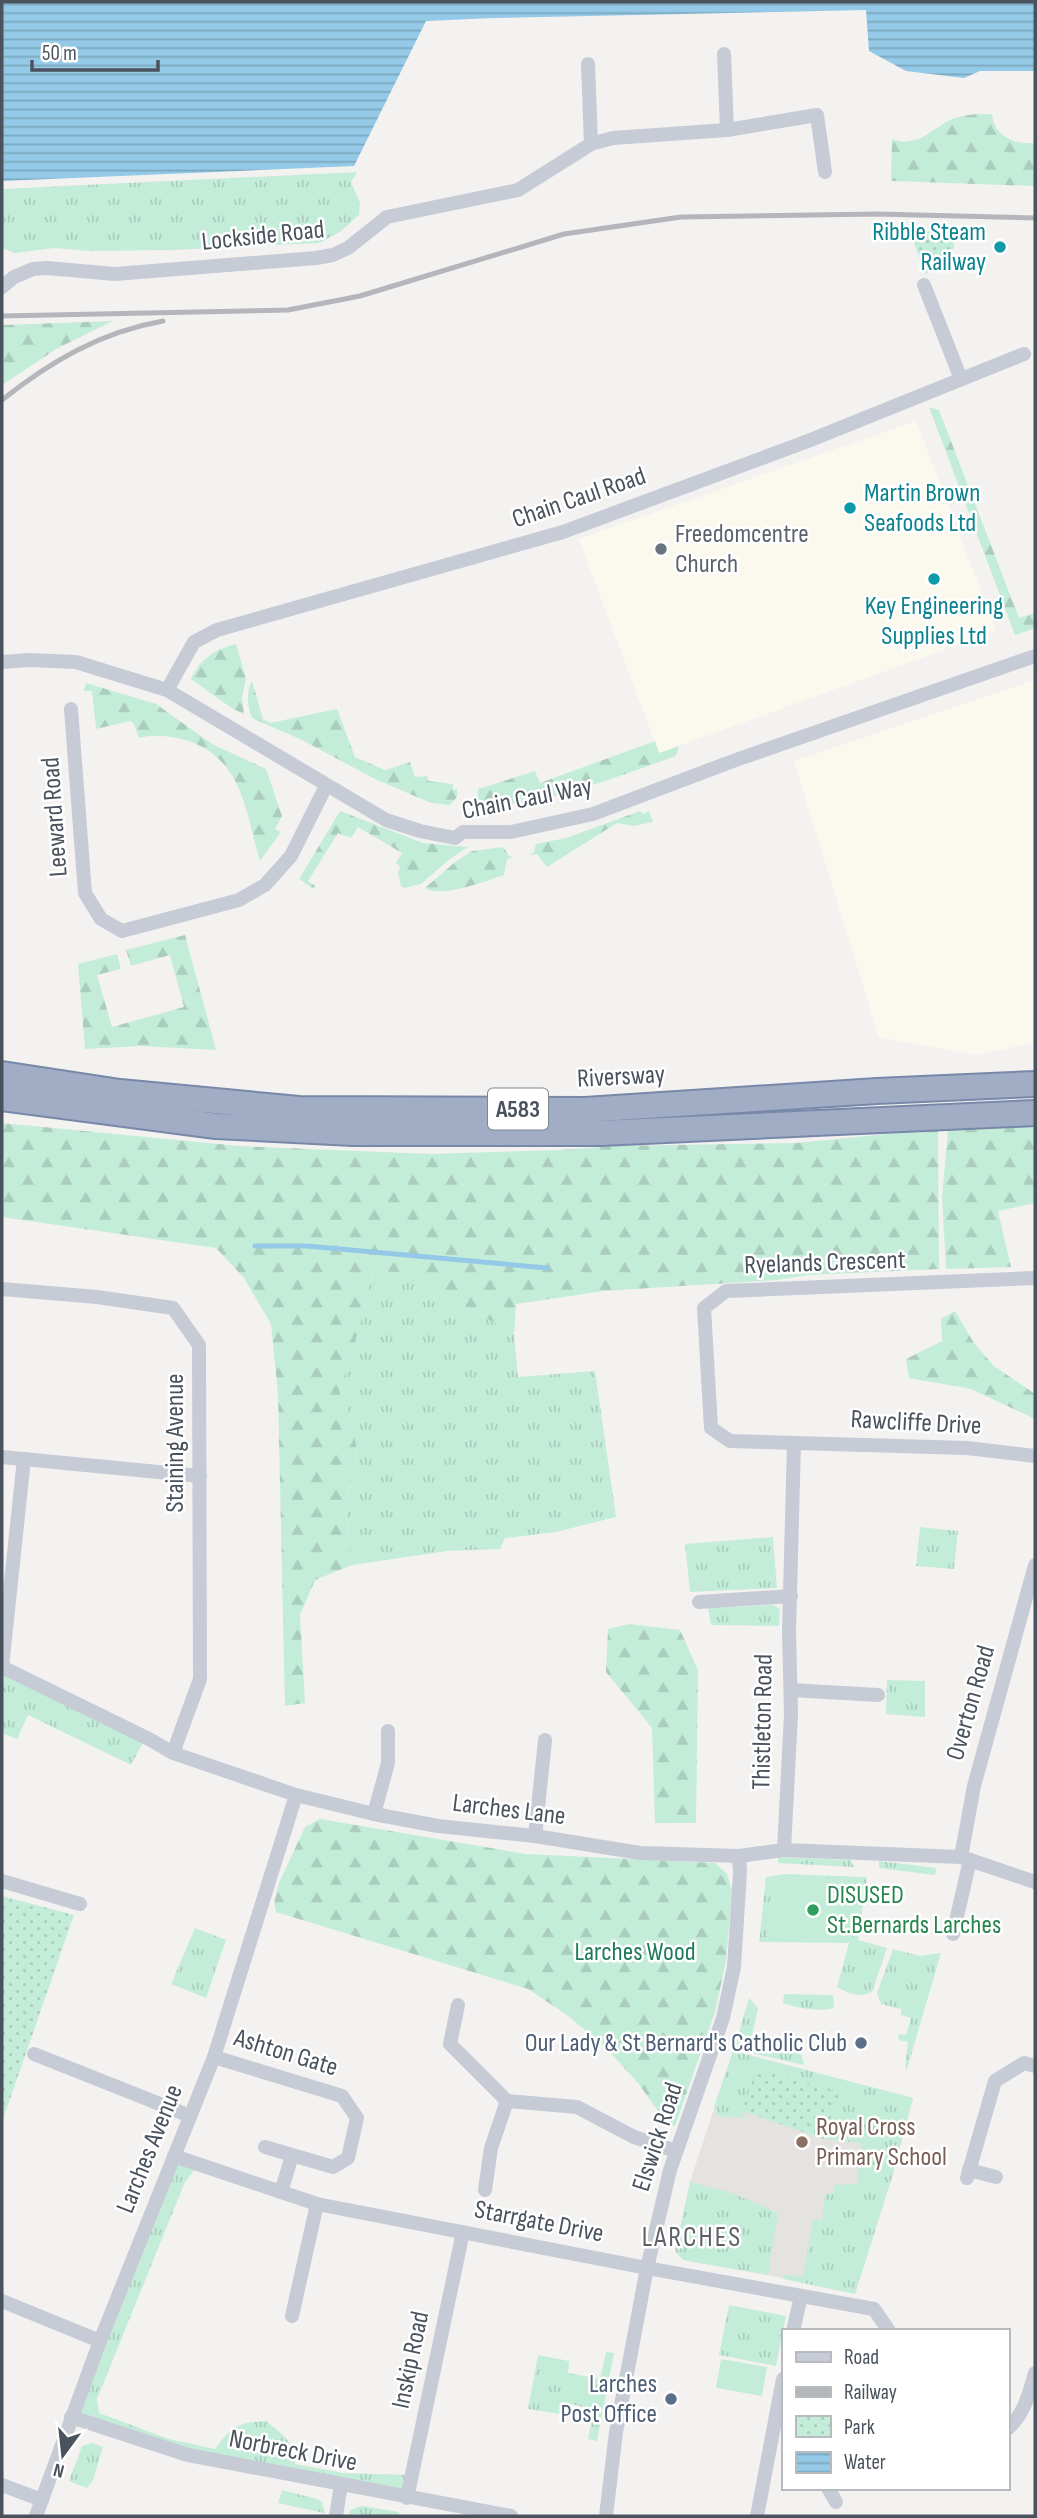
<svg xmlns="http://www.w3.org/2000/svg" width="1037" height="2518" viewBox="0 0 1037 2518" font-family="'Sofia Sans Condensed',sans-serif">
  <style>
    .commercial { fill: #fbf9ed }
    .education { fill: #e4e3e2 }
    .grass { fill: url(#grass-tufts) }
    .forest { fill: url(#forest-firs) }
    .park { fill: url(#park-dots) }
    .garden { fill: #c4edd9 }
    .water { fill: url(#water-rules) }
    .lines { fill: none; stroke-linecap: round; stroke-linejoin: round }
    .stream { stroke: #94cae7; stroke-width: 5 }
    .trunk-casing { stroke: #7888a8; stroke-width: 28 }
    .minor { stroke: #c6cbd5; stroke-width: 14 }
    .trunk { stroke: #a0adc4; stroke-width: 24 }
    .rail { stroke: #b4b6bb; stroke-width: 5 }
    .culture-dot { fill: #0f9aa8; stroke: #fff; stroke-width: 2.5 }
    .worship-dot { fill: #6b7280; stroke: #fff; stroke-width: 2.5 }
    .leisure-dot { fill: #2e9e5b; stroke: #fff; stroke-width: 2.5 }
    .service-dot { fill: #5c6f8a; stroke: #fff; stroke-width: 2.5 }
    .education-dot { fill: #8d6e63; stroke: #fff; stroke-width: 2.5 }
    .labels { text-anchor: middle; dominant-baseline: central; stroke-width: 5; stroke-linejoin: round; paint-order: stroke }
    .shield { fill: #fff; stroke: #80868e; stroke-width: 2 }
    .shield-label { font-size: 24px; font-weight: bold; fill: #4a525d }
    .culture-label { font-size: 26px; fill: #0d838f; stroke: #fff; text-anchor: end }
    .street-label { font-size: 26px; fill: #4a525d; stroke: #fff }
    .worship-label { font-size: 26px; fill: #5b616d; stroke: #fff; text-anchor: start }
    .leisure-label { font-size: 26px; fill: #27864d; stroke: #fff; text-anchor: start }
    .park-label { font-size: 26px; fill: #1e7b59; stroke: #fff }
    .service-label { font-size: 26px; fill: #4e5e75; stroke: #fff; text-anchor: end }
    .education-label { font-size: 26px; fill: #785e54; stroke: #fff; text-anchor: start }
    .neighbourhood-label { font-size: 28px; letter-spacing: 2px; fill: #5e6066; stroke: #fff }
  </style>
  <defs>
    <pattern id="grass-tufts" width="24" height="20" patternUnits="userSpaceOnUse" patternTransform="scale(1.75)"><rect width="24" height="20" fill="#c4edd9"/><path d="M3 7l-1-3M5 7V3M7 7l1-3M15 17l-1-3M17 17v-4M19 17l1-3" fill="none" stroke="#aacdbd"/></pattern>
    <pattern id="forest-firs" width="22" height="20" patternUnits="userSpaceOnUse" patternTransform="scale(1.75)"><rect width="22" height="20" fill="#c4edd9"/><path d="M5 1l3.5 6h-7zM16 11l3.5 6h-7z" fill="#aacdbd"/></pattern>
    <pattern id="park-dots" width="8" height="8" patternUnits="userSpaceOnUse" patternTransform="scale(1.75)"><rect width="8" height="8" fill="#c4edd9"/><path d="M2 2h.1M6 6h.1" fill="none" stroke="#aacdbd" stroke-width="1.8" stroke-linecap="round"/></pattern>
    <pattern id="water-rules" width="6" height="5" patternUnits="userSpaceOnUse" patternTransform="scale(1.75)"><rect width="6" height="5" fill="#94cae7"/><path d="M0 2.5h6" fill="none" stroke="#7ba7be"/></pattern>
  </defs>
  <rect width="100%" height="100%" fill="#f3f2f1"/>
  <!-- commercial -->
  <g class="commercial">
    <polygon points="916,421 996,631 659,753 579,539"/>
    <polygon points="1035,680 1035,1042 977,1055 879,1037 794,761"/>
  </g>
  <!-- education -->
  <polygon class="education" points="733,2051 913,2098 892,2177 855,2294 772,2276 683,2260 675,2251 690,2182"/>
  <!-- grass -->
  <g class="grass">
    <polygon points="357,172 351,182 360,203 359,215 340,232 319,243 172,250 89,251 54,248 15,253 2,248 2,189"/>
    <polygon points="373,1271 395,1272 470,1309 514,1334 518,1377 595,1371 616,1517 556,1532 505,1538 500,1549 447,1551 352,1565 345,1503 357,1456 354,1425 339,1391 355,1343"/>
    <polygon points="920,1527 958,1531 954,1569 916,1566"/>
    <polygon points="773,1537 777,1588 690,1592 685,1544"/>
    <polygon points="773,1605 780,1609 779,1626 711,1625 708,1608"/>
    <polygon points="2,1667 146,1737 131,1765 28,1715 17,1739 2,1733"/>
    <polygon points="887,1680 925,1681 925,1717 886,1714"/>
    <polygon points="778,1857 851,1860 854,1867 778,1863"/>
    <polygon points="879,1861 936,1868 935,1875 879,1868"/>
    <path d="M785 1874 867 1877 858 1940 887 1948 872 1992C859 1998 850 1994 837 1987L849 1943 759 1942 766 1877Z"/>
    <polygon points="195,1928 226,1940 206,1998 171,1984"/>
    <polygon points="893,1949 920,1956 941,1953 907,2069 905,2068 908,2042 899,2040 898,2034 906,2035 911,2018 901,2015 901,2009 881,2004 877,1993"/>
    <path d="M784 1994 833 1995 834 2008C818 2012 798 2008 783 2003Z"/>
    <polygon points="749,1998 758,2008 749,2049 770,2054 772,2047 801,2054 804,2065 734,2049"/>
    <polygon points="733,2051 913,2098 892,2177 855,2294 784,2279 784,2275 803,2276 813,2219 822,2220 825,2195 834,2193 833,2185 858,2184 857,2160 863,2163 861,2143 824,2139 841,2093 758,2067 742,2111 744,2118 718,2116 714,2107"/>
    <path d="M174 2156 200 2163 185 2182 97 2399 99 2413 169 2439 215 2449C232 2426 237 2423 266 2421 282 2434 295 2441 295 2464L343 2473 412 2475 407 2498 188 2455 71 2417Z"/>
    <polygon points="690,2182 732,2193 778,2213 768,2275 683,2260 675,2251"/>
    <polygon points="729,2305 786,2316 776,2366 719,2355"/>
    <polygon points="606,2352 614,2353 597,2441 588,2439 594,2409 565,2403 561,2414 528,2409 538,2355 569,2361 568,2373 600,2379"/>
    <polygon points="92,2443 103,2447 93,2480 87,2488 69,2481 82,2446"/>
    <polygon points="282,2490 317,2499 322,2502 324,2513 278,2503"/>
    <polygon points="362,2506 399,2512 398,2516 349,2514 350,2510"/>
  </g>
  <!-- forest -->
  <g class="forest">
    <path d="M992 114C994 136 1014 145 1035 143V186L891 181 892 139C915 148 929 132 948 121 961 114 977 114 992 114Z"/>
    <polygon points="113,321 58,348 2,385 3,325"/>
    <polygon points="929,407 939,410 1019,618 1035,613 1035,628 1015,635"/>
    <path d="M236 644 246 679 242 697 244 714 233 709 191 679C201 658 214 650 236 644Z"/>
    <path d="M252 681 263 719 270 723 337 709 355 757 385 770 410 762 415 777 427 776 428 781 453 784V790L457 789V797L450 805 431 803 375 779 302 740 252 718C247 706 246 692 252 681Z"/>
    <path d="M86 683 156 704 212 744 266 769 282 816 275 829 281 832 260 861C245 810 243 756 182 739 168 736 153 734 139 738L134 724 130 721 96 729 92 691H84Z"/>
    <path d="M655 741 659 753 679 746 676 756C618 776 542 807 482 807L478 799V789L535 771 540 783Z"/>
    <polygon points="340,811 423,843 468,847 450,859 421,884 404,888 401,886 398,873 400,866 396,863 402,853 358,827 351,838 338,833 308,881 315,886 314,889 299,879"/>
    <polygon points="640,811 643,814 649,811 653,822 634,826 617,823 547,867 537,854 529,855 534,852 536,844 566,838"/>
    <path d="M503 847 509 856 514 857 507 859 504 875C485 881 441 899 425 888L455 862 472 851Z"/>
    <polygon points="185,935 216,1050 140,1046 85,1049 78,964 117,954 121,969 97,975 112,1027 184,1007 170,955 131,966 126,950"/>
    <polygon points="2,1123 239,1146 431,1154 560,1150 613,1146 796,1143 938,1129 939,1269 808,1275 776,1280 604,1291 516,1304 514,1334 470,1309 395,1272 373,1271 355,1343 339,1391 354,1425 357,1456 345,1503 352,1565 315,1580 300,1615 305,1703 285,1706 278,1394 271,1324 244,1278 216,1248 2,1217"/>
    <polygon points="1035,1126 1035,1203 998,1211 1011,1267 946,1269 942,1197 948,1130"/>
    <polygon points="955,1311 974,1343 994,1366 1035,1394 1035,1419 971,1389 909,1378 906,1359 942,1341 941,1319"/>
    <polygon points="629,1624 680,1630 698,1670 696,1823 655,1823 652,1728 606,1672 608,1629"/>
    <polygon points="320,1819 526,1854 715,1863 727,1874 732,1890 726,1961 715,2012 675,2126 668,2125 638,2083 605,2047 567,2015 528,1989 276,1912 274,1903 279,1883 305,1827"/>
  </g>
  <!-- park -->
  <g class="park">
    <polygon points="910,231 955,232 954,249 951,250 949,269 941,268 925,274"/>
    <polygon points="2,1896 74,1915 2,2122"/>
    <polygon points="757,2067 841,2093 824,2139 742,2111"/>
  </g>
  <!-- garden -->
  <g class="garden">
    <polygon points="785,1874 862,1882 852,1939 768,1939 772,1880"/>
    <polygon points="721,2359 767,2367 762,2396 716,2388"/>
  </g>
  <!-- water -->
  <polygon class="water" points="2,2 1035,2 1035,71 980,71 964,78 906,71 869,51 866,10 493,18 426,21 354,166 2,181"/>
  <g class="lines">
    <!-- stream -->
    <polyline class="stream" points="255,1246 307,1246 547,1268"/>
    <!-- trunk casing -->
    <g class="trunk-casing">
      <g id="trunk">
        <polyline points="2,1074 120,1092 299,1109 585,1110 877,1091 1035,1084"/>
        <polyline points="2,1098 216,1126 353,1133 601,1133 1035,1113"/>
      </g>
    </g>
    <!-- minor -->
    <g class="minor">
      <polyline points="724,54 727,130"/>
      <polyline points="588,64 591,144"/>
      <polyline points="924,285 961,379"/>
      <polyline points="2,287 14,277 33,269 47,268 115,274 316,258 333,255 348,248 387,217 518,190 591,144 613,138 727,130 817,115 825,172"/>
      <polyline points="2,662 30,660 76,662 167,690 386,820 420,831 455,838 463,832 511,832 593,814 733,761 1035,656"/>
      <polyline points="167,690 194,642 217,630 563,532 808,441 1024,354"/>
      <polyline points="71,709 85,893 101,919 122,931 239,900 265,885 291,856 326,786"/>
      <polyline points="1035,1278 726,1291 704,1308 711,1428 730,1441 967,1448 1035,1456"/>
      <polyline points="2,1289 97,1297 173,1308 199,1345 200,1679 173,1753"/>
      <polyline points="2,1457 200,1476"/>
      <polyline points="699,1602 791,1596"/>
      <polyline points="2,1667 149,1739 173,1753 296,1795 374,1814 438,1826 535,1836 640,1853 739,1856 784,1850 961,1857 1035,1882"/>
      <polyline points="2,1667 24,1459"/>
      <polyline points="791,1690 878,1695"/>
      <polyline points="374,1814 388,1763 388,1731"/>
      <polyline points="535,1836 545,1740"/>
      <polyline points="784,1850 791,1714 789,1631 794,1443"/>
      <polyline points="961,1857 974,1786 1035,1565"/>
      <polyline points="2,1881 80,1904"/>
      <polyline points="953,1934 970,1860"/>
      <polyline points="458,2005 450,2044 507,2101 491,2148 485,2190"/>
      <polyline points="34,2054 190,2116"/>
      <polyline points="214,2057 342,2096 357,2118 348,2158 333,2167 265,2147"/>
      <polyline points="507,2101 577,2107 634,2137 676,2151"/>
      <polyline points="174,2156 317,2204 647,2268 874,2309 889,2331"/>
      <polyline points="969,2170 996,2177"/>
      <polyline points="967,2178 995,2081 1024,2063 1035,2066"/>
      <polyline points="281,2192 292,2156"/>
      <polyline points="2,2301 100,2341"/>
      <polyline points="292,2316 317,2204"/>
      <polyline points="793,2331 801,2296"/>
      <polyline points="71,2417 188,2455 511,2516"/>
      <path d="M1007 2429C1024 2415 1029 2394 1035 2373"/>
      <polyline points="2,2485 42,2500"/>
      <polyline points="828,2488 836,2502"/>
      <polyline points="407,2498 463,2232"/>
      <polyline points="36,2516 100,2341 214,2057 296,1795"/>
      <polyline points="336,2516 341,2485"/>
      <polyline points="606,2516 616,2432 647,2268 670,2170 723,2018 734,1967 740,1872 739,1856"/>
      <polyline points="757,2516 783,2379"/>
    </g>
    <!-- trunk -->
    <use href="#trunk" class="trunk"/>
    <!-- rail -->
    <g class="rail">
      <polyline points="2,316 288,310 360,296 564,234 681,217 877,214 1035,218"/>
      <path d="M2 400C51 361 101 332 163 321"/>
    </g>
  </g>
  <!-- markers -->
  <g class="culture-dot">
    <circle cx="1000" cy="247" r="7"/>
    <circle cx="850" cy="508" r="7"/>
    <circle cx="934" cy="579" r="7"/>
  </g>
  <circle class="worship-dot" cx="661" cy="549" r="7"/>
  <circle class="leisure-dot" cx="813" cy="1910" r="7"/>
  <g class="service-dot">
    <circle cx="861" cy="2043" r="7"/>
    <circle cx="671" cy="2399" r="7"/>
  </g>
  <circle class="education-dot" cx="802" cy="2142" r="7"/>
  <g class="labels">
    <!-- shield labels -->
    <rect class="shield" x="488" y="1088.5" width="60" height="41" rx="5"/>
    <g class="shield-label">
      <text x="518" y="1109">A583</text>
    </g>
    <!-- culture labels -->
    <g class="culture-label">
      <text x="986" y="232">Ribble Steam<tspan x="986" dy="30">Railway</tspan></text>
      <text x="864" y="493" text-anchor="start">Martin Brown<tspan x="864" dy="30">Seafoods Ltd</tspan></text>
      <text x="934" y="606" text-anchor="middle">Key Engineering<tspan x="934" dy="30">Supplies Ltd</tspan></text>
    </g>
    <!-- street labels -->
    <g class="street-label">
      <text transform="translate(263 236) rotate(-6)">Lockside Road</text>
      <text transform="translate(579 498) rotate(-19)">Chain Caul Road</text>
      <text transform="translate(527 799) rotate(-11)">Chain Caul Way</text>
      <text transform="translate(55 817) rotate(-94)">Leeward Road</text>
      <text transform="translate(621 1077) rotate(-3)">Riversway</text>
      <text transform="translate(825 1263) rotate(-2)">Ryelands Crescent</text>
      <text transform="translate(916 1423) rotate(3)">Rawcliffe Drive</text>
      <text transform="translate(175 1443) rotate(-90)">Staining Avenue</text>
      <text transform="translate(971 1703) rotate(-74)">Overton Road</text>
      <text transform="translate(763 1722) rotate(-89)">Thistleton Road</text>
      <text transform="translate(509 1810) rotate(7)">Larches Lane</text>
      <text transform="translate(286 2053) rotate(17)">Ashton Gate</text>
      <text transform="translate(658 2137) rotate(-72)">Elswick Road</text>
      <text transform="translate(150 2149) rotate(-68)">Larches Avenue</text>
      <text transform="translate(539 2222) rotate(11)">Starrgate Drive</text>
      <text transform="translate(411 2360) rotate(-78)">Inskip Road</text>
      <text transform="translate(293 2451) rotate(11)">Norbreck Drive</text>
    </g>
    <!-- worship labels -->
    <g class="worship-label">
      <text x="675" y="534">Freedomcentre<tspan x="675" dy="30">Church</tspan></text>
    </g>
    <!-- leisure labels -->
    <g class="leisure-label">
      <text x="827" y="1895">DISUSED<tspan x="827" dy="30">St.Bernards Larches</tspan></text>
    </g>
    <!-- park labels -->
    <g class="park-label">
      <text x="635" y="1952">Larches Wood</text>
    </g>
    <!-- service labels -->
    <g class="service-label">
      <text x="847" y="2043">Our Lady &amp; St Bernard's Catholic Club</text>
      <text x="657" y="2384">Larches<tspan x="657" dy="30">Post Office</tspan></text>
    </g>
    <!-- education labels -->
    <g class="education-label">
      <text x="816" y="2127">Royal Cross<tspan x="816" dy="30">Primary School</tspan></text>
    </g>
    <!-- neighbourhood labels -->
    <g class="neighbourhood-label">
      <text x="692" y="2237">LARCHES</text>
    </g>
  </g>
  <!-- border -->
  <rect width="1037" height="2518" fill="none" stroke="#4a525d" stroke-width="7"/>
  <!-- legend -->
  <rect x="782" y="2329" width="228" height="161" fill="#ffffff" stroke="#b7babe" stroke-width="2"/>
  <rect x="796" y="2352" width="35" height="10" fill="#c6cbd5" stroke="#b7babe" stroke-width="2"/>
  <text x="844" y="2364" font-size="21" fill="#4a525d">Road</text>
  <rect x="796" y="2387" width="35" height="10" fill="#b4b6bb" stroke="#b7babe" stroke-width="2"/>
  <text x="844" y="2399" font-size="21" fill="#4a525d">Railway</text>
  <rect x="796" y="2416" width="35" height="21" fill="url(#park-dots)" stroke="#b7babe" stroke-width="2"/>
  <text x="844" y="2434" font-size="21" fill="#4a525d">Park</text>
  <rect x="796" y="2452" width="35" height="21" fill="url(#water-rules)" stroke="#b7babe" stroke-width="2"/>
  <text x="844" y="2469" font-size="21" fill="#4a525d">Water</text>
  <!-- north arrow -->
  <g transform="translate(63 2455) rotate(195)" stroke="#ffffff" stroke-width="5" paint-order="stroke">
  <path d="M0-5L12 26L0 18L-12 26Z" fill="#4a525d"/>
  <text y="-10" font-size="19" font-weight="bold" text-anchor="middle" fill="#4a525d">N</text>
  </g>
  <!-- scale -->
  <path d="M32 60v10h126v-10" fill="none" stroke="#4a525d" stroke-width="3.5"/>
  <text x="42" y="60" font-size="21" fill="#4a525d" stroke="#ffffff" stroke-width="5" paint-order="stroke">50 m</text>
</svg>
